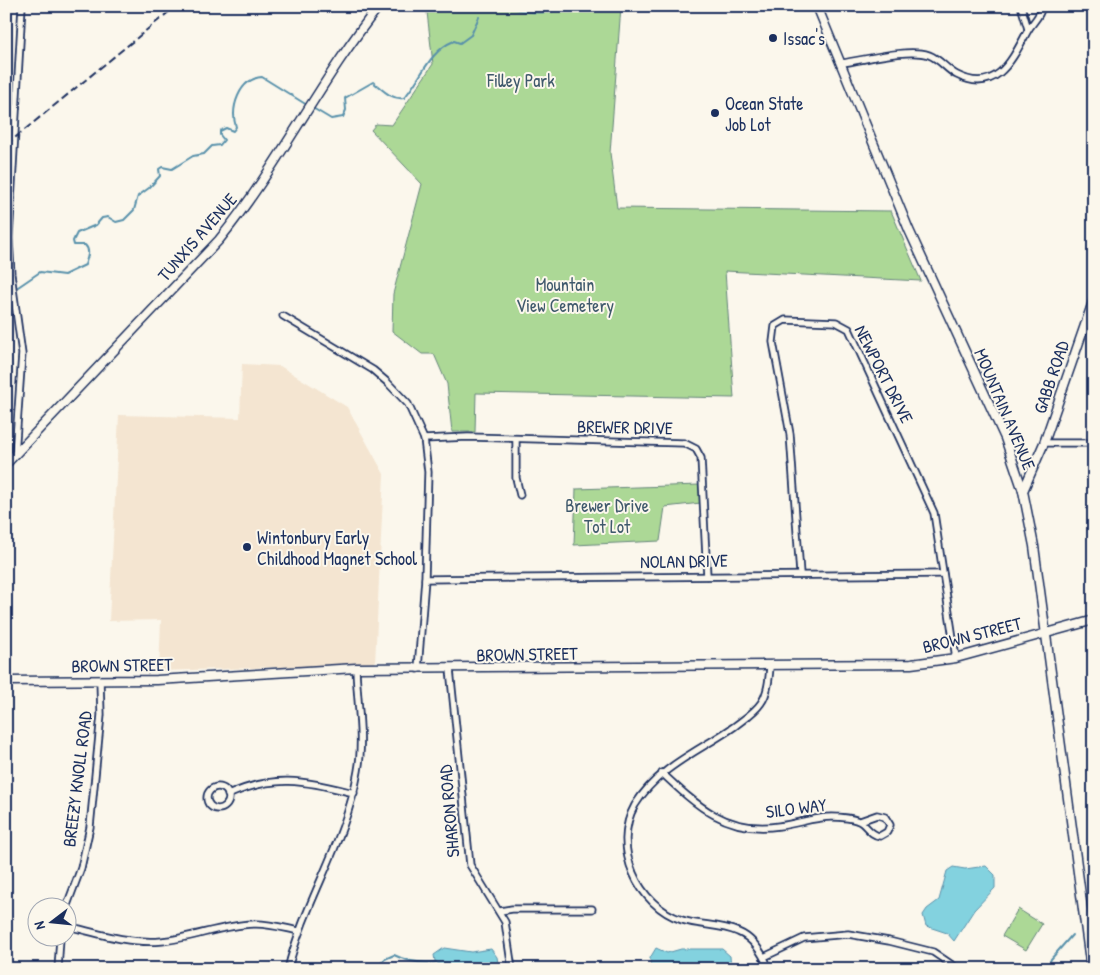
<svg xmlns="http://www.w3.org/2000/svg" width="1100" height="975" viewBox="0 0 1100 975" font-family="'Patrick Hand',sans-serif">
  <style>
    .built { fill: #f4e5d1 }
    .green { fill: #acd896; stroke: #64847a }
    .water { fill: #83d2df; stroke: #5991ab }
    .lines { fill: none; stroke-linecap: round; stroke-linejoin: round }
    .stream { stroke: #5991ab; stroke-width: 2 }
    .street-casing { stroke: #1b2f5e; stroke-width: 9 }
    .secondary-casing { stroke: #1b2f5e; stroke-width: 11 }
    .street { stroke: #fbf7ec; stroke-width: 5.5 }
    .secondary { stroke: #fbf7ec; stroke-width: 8 }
    .rail { stroke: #1b2f5e; stroke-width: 2; stroke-dasharray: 8 4; stroke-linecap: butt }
    .poi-dot { fill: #1b2f5e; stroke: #fbf7ec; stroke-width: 2 }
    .labels { text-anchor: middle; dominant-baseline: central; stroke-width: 4; stroke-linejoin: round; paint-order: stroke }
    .poi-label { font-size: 18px; fill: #1b2f5e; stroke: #fbf7ec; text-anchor: start }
    .park-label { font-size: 18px; fill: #3f596c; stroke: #fbf7ec }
    .street-label { font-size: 18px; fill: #1b2f5e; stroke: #fbf7ec }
  </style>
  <rect width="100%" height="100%" fill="#fbf7ec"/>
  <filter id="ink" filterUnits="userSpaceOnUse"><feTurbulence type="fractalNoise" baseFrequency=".02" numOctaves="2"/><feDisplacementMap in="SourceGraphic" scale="10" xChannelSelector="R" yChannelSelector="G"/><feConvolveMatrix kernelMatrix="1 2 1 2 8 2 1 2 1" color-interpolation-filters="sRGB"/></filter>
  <g filter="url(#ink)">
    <!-- built -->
    <polygon class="built" points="242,364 280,366 347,407 384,474 375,664 159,671 161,620 109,621 119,415 240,418"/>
    <!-- green -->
    <g class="green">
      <polygon points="428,6 621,6 610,153 617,208 891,211 921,281 725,271 734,398 476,393 475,432 452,432 447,384 434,354 422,354 392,331 393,294 422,184 371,130 376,124 392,125 433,64 427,12"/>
      <polygon points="700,485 701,503 665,507 660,541 574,545 576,489"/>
      <polygon points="1018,909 1042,924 1026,950 1002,936"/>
    </g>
    <!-- water -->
    <g class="water">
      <path d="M506 6 531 7 542 11 562 6H579C553 13 532 17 506 6Z"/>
      <polygon points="986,866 995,875 995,888 974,910 954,941 947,933 926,926 923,915 927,909 939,900 947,871 953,867 965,869"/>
      <path d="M444 948 471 952 491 949 497 957 499 969C483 969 446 973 435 961L434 955Z"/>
      <polygon points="656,948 667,953 681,949 722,949 730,956 731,968 651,969 650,958"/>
    </g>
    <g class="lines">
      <!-- stream -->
      <g class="stream">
        <path d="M311 107 331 119 343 117 346 110 345 98 373 82C383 90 391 100 404 98 421 79 429 51 454 41L460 43 471 35 479 17"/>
        <path d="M18 287 40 272 64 275 85 265C87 258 91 251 85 245H74L73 241 77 233 96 225 102 218 108 217 116 222 124 220 134 210 138 196 149 188 160 176 159 169 162 167 172 169 193 156 204 154 212 146 220 145 224 140 220 135V131L226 128 233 131 236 127C230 108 239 79 262 77L307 105"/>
        <path d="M375 969 385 959 394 955C408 962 420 964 436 962"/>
        <polyline points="1047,969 1051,959 1072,935"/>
      </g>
      <!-- street casing -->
      <g class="street-casing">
        <g id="street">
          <polyline points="1021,6 1028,29"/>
          <path d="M842 63C865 60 907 48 929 55 940 59 947 70 957 75 996 95 1012 60 1027 32 1032 22 1040 18 1042 6"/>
          <polyline points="6,108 16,108"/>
          <polyline points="283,316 373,370 387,382 408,404 424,439 428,472 425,579 418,669"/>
          <polyline points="424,439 468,437 684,443 696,449 701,458 707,576"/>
          <polyline points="516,439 516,478 520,495"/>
          <polyline points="1044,443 1094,443"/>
          <polyline points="15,454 22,354 11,274 9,238 22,6"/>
          <polyline points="800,574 790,434 773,342 775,326 785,320 836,322 849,329 934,513 956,658"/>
          <polyline points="425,579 943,574"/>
          <polyline points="450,669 470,865 505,922 512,969"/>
          <path d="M662 773C697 806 727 834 779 826 797 824 814 817 832 817 839 817 856 818 862 823 868 828 871 835 880 836L887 832 890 825 885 817 877 815 860 821"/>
          <circle cx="218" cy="798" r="11"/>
          <path d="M228 795C277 773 304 781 354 793"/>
          <polyline points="66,908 81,868 90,827 101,715 100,681"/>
          <polyline points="500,911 512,909 592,909"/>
          <path d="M68 926C99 934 130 944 162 941 193 938 222 925 253 924 268 923 284 928 299 931"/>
          <polyline points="764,957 804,938 848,934 889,941 933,952 958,969"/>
          <polyline points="58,969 60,938"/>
          <path d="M288 969C305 900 346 842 358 771 364 739 357 702 356 668"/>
          <path d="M769 969C763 954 753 938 738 932 720 924 701 926 682 920 638 906 611 847 635 805 659 766 700 751 735 726 744 719 755 712 761 703 768 693 769 679 770 667"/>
        </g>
      </g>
      <!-- secondary casing -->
      <g class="secondary-casing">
        <g id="secondary">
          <polyline points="817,6 909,230 1005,438 1023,491 1034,546 1091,969"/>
          <path d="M6 464 219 240C279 166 320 80 379 6"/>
          <polyline points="1023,491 1044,443 1094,299"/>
          <polyline points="6,681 157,680 356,668 911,664 956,658 1094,620"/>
        </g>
      </g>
      <!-- street -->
      <use href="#street" class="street"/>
      <!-- secondary -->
      <use href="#secondary" class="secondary"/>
      <!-- rail -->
      <polyline class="rail" points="6,145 176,6"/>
    </g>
  </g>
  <!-- markers -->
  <g class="poi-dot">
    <circle cx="773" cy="38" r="5"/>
    <circle cx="715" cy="113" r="5"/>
    <circle cx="247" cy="547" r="5"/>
  </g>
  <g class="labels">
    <!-- poi labels -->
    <g class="poi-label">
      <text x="783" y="38">Issac's</text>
      <text x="725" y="103">Ocean State<tspan x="725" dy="21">Job Lot</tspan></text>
      <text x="257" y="537">Wintonbury Early<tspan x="257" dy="21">Childhood Magnet School</tspan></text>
    </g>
    <!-- park labels -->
    <g class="park-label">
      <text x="521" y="80">Filley Park</text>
      <text x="565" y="284">Mountain<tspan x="565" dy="21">View Cemetery</tspan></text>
      <text x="607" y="505">Brewer Drive<tspan x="607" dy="21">Tot Lot</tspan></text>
    </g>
    <!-- street labels -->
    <g class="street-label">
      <text transform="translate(197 237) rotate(-49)">TUNXIS AVENUE</text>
      <text transform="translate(884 374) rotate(63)">NEWPORT DRIVE</text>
      <text transform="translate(1051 377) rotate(-71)">GABB ROAD</text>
      <text transform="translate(1005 409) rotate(67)">MOUNTAIN AVENUE</text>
      <text transform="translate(625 427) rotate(1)">BREWER DRIVE</text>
      <text transform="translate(684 561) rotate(-1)">NOLAN DRIVE</text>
      <text transform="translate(972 635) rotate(-14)">BROWN STREET</text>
      <text transform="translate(527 654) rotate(-1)">BROWN STREET</text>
      <text transform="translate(122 665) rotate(-1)">BROWN STREET</text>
      <text transform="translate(77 779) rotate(-83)">BREEZY KNOLL ROAD</text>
      <text transform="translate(796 808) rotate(-7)">SILO WAY</text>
      <text transform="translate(449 811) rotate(-95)">SHARON ROAD</text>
    </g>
  </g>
  <!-- margin -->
  <rect width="1100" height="975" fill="none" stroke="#fbf7ec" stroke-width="25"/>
  <rect x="12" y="12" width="1075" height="950" fill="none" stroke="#1b2f5e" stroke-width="2" filter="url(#ink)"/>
  <!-- north arrow -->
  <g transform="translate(52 922) rotate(254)"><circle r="24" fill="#fbf7ec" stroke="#a1a7b3"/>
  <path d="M0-4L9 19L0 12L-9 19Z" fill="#1b2f5e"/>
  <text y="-8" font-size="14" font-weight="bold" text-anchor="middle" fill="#1b2f5e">N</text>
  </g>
</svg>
